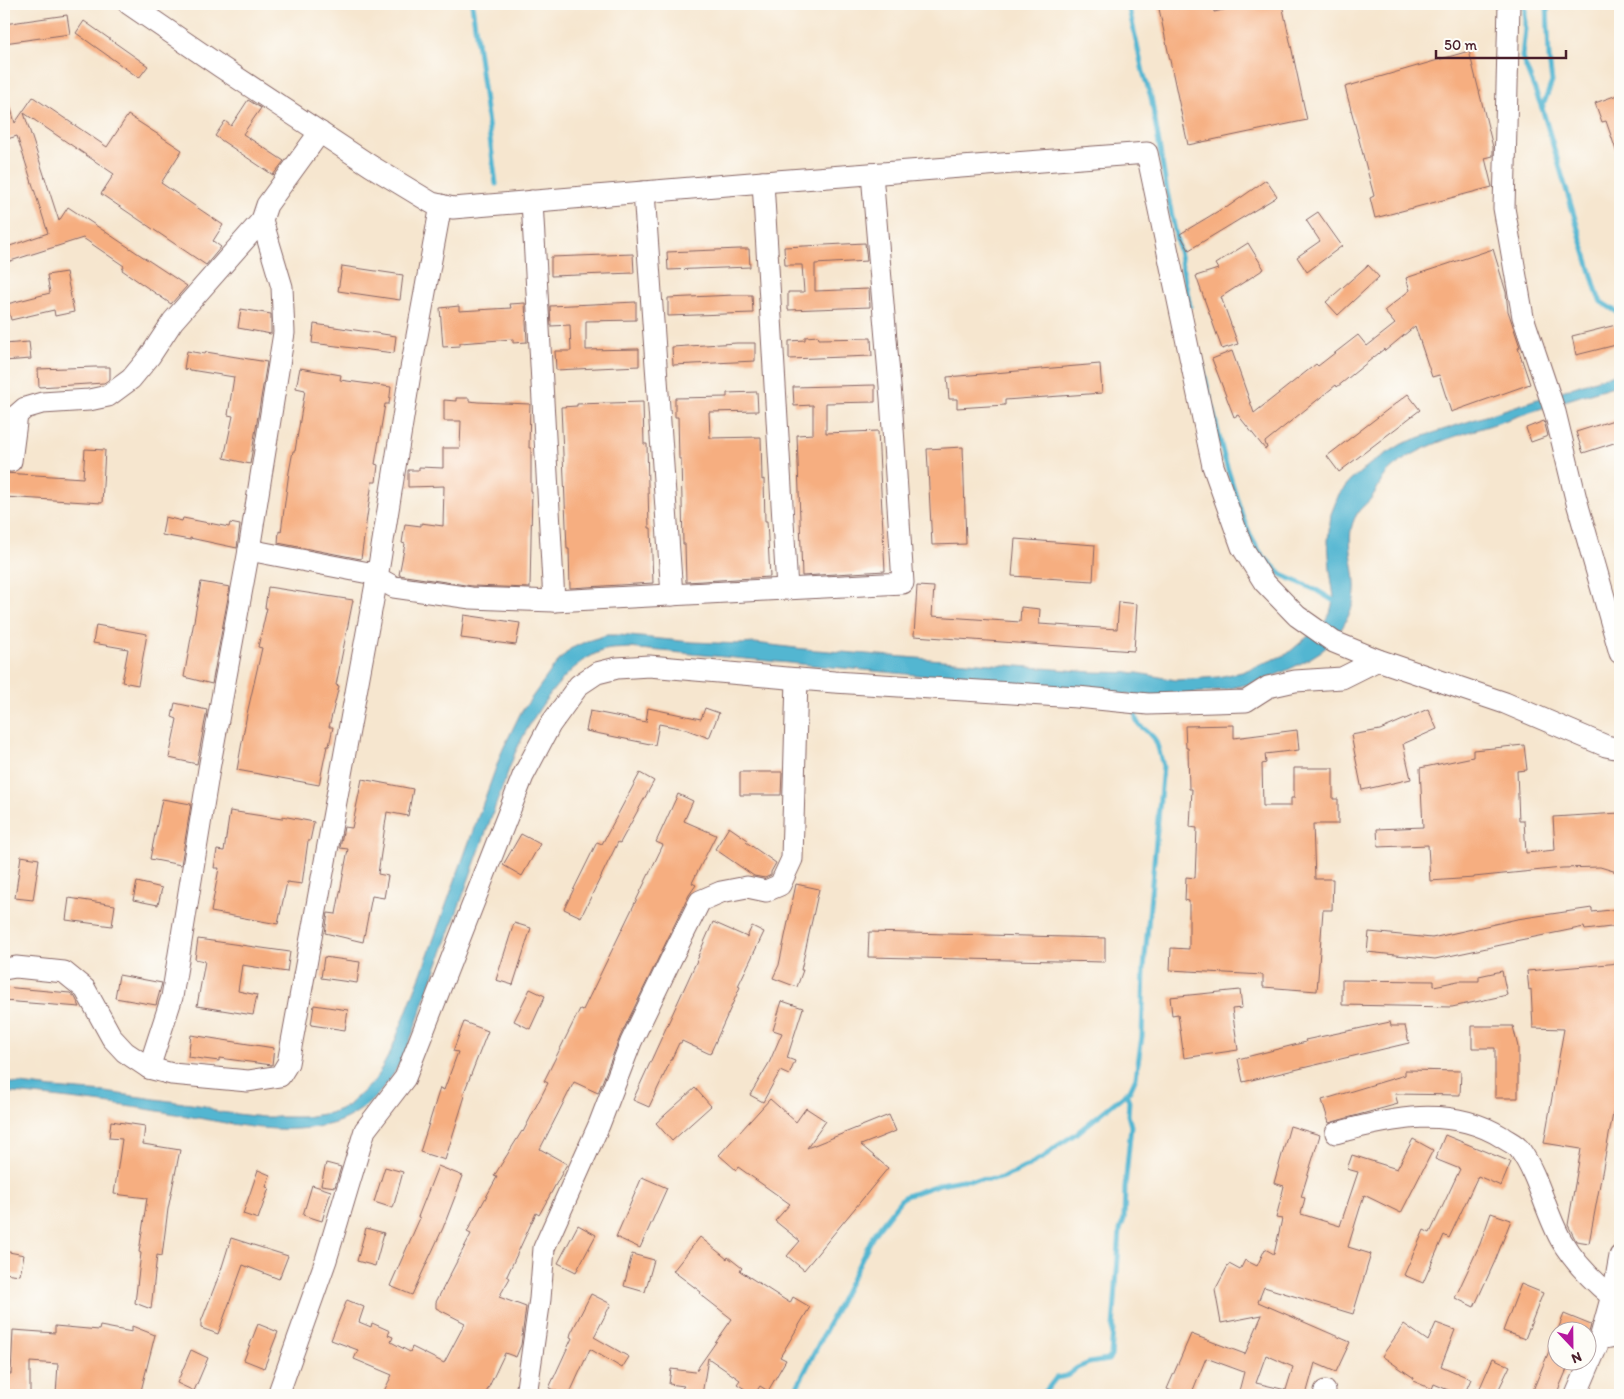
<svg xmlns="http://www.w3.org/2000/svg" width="1624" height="1399" viewBox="0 0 1624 1399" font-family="Itim,sans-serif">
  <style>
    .water { fill: #52b6d1; stroke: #4e6a7e }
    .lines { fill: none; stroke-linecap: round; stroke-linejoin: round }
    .stream { stroke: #52b6d1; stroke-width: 5 }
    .building { fill: #f6ae80; fill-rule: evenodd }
    .minor-casing { stroke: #866564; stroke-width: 23 }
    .minor { stroke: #fff; stroke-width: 21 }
  </style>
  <rect width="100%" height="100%" fill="#fdfcf7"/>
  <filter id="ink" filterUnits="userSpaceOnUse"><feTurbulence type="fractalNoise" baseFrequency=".02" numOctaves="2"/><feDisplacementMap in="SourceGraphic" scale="10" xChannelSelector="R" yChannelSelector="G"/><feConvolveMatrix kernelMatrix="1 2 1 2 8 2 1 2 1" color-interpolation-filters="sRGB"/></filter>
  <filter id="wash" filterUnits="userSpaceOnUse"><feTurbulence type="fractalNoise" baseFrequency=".0096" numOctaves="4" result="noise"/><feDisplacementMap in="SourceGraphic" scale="20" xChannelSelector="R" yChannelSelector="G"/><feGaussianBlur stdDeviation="1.12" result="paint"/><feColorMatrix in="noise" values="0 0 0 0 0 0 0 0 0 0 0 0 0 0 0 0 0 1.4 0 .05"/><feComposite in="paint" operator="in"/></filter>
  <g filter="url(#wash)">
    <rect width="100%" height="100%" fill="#f6e6cf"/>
    <!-- water -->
    <path class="water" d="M1620 372V384C1579 396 1538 409 1498 423 1463 434 1415 446 1388 472 1381 479 1378 489 1372 497 1368 503 1360 508 1357 514 1342 538 1357 567 1355 592 1354 612 1337 641 1320 652 1296 668 1265 681 1237 687 1209 693 1179 694 1151 697L629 648C621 649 610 648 602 651 563 665 532 717 515 753 486 830 459 908 430 985 419 1015 407 1057 388 1082 374 1102 351 1120 327 1125 278 1136 229 1123 181 1115 122 1104 63 1098 4 1092V1082L53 1088 105 1092 205 1106 219 1112 263 1117H305L330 1113 347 1106 375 1080 391 1051 421 974 502 751 520 714 555 665 570 649 587 641 607 635H619L692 642 740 644 755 643 804 649 1092 672 1138 673 1176 680 1218 677 1242 672 1287 654 1325 622 1330 613 1334 597 1330 570 1328 541 1331 514 1339 494 1350 481 1370 464 1402 444 1424 436Z"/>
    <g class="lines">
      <!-- stream -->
      <g class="stream">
        <polyline points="472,4 496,184"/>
        <polyline points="1128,4 1143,72 1151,97 1166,186 1190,306"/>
        <polyline points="1525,4 1525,29 1522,57 1542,108"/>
        <polyline points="1547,4 1549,58 1552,82 1542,108 1598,296 1601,302 1620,314"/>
        <polyline points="1619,4 1617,7 1620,15"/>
        <polyline points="1200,356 1224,457 1242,515 1252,539 1262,555 1282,575 1316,590 1339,604"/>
        <path d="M793 1395 874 1234 903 1197 940 1184 962 1180 998 1179 1014 1173 1044 1157 1057 1146 1077 1133 1130 1090 1136 1077 1142 1036 1144 968 1163 766C1160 757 1159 746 1154 738 1144 726 1133 727 1136 708"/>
        <polyline points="1040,1395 1045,1392 1056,1378 1067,1376 1077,1368 1089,1363 1108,1360 1111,1356 1120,1230 1124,1219 1125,1187 1131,1126 1128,1115 1129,1101 1126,1093"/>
      </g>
    </g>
    <g id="blocks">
      <!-- building -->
      <g class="building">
        <polygon points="1158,4 1213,4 1214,12 1250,4 1282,4 1307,120 1188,145"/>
        <polygon points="67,15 70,34 4,43 4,24"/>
        <polygon points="84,21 148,66 139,78 76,33"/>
        <polygon points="1469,51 1493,147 1493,156 1485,158 1492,187 1375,218 1370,198 1374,196 1345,87"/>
        <polygon points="1620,94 1620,155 1618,156 1606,121 1602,122 1595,103"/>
        <polygon points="33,97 107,147 128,115 182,150 161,183 223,225 213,241 221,247 206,265 101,194 114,174 24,113 59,221 68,207 187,286 171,304 122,270 124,266 83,238 4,263 4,248 48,233 17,136 4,140 4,99 8,98 15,123"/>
        <polygon points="248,100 261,108 243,134 284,161 273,175 215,136 225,121 231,126"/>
        <polygon points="1266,180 1277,196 1275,198 1189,250 1180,234 1225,207 1226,208"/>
        <polygon points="1318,212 1342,246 1307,272 1297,257 1320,241 1306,220"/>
        <polygon points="865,243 867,261 815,264 815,291 869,289 870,307 788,310 788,292 804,292 802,265 785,265 784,247"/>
        <polygon points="1248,243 1264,269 1221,297 1238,344 1222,349 1196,276 1218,269 1215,264"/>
        <polygon points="740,249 749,249 750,267 668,270 667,252"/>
        <polygon points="1493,249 1506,292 1508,311 1520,347 1518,348 1530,384 1451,412 1439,375 1432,377 1415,326 1385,351 1384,349 1337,387 1336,385 1265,442 1267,448 1265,449 1238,415 1234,417 1212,359 1232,351 1254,413 1316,364 1318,366 1358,335 1367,346 1395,324 1384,311 1410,290 1406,278"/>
        <polygon points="633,254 634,273 551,276 551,257"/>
        <polygon points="1368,265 1379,277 1338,315 1326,302"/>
        <polygon points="342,266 403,275 400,300 338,291"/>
        <polygon points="66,272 74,312 55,316 54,310 11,320 7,304 50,293 47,275"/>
        <polygon points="734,295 752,295 753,313 668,316 668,298"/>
        <polygon points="636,302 636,320 586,321 586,350 639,349 639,366 556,370 555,351 571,351 570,325 551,326 550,306"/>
        <polygon points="525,303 527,342 513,343 513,339 460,343 460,346 443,347 440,308 459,306 459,311 511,308 510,304"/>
        <polygon points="241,309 271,314 271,334 238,328"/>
        <polygon points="314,324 396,336 394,353 312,343"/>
        <polygon points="1620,324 1620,344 1576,355 1572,336"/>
        <polygon points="818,336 819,339 871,338 872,356 789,359 789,341 805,340 805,337"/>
        <polygon points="29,342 31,359 4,361 4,344"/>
        <polygon points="737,343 755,343 755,361 673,365 672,347"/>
        <polygon points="187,351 205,354 206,352 267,362 250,464 224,458 233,416 228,415 234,377 184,369"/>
        <polygon points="1100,364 1102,393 1005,400 1005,405 957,408 957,399 949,399 947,377"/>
        <polygon points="95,367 110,367 110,379 104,383 39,387 38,369"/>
        <polygon points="300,368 341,375 340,380 391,387 389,404 385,404 375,464 378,465 376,482 372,482 361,559 278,543 279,531 281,532 289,472 293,451 295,451 305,390 296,388"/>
        <polygon points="875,385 875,402 826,403 826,433 878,431 885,571 802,576 797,435 813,434 813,405 794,406 793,387"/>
        <polygon points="757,392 758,411 709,412 710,438 761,437 762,480 764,479 765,521 767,521 770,577 686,582 685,544 683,544 681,459 679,459 678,417 675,417 675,398 727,397 727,393"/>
        <polygon points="1408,394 1420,410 1339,472 1327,456"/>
        <polygon points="456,398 469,398 469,401 478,402 530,404 529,448 531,448 531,491 532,491 530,588 472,586 399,575 405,544 402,543 405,524 421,526 421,523 443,526 444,486 408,487 408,470 419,470 419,467 443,468 443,448 460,448 461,421 444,421 444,400 456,401"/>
        <polygon points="643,402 644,444 647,444 649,528 651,528 653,583 570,588 569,549 567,549 561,407 577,406 577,404"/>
        <polygon points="1620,418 1620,441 1583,453 1576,432"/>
        <polygon points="1544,421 1548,436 1531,442 1526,428"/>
        <polygon points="963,447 966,544 932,545 927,449"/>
        <polygon points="85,449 105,450 102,503 4,497 4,473 83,478"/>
        <polygon points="165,517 182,521 183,518 229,527 230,523 240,525 237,548 190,538 190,540 162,535"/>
        <polygon points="1015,539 1095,545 1093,581 1012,576"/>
        <polygon points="201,582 230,587 212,684 184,677"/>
        <polygon points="917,586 934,587 932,616 1020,622 1021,607 1040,609 1039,624 1117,629 1119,602 1137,604 1134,651 914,636"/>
        <polygon points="268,587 353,600 336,685 339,686 329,727 333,727 329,746 327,746 319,785 237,770 247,714 262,648 258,647 267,608 265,608"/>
        <polygon points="464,615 520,623 516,645 461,638"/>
        <polygon points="96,625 147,634 138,685 122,682 128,649 93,643"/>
        <polygon points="175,703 207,710 197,764 169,758 177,719 172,717"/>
        <polygon points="648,708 701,719 705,708 719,713 709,738 685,729 659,724 655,745 586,731 590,711 646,722"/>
        <polygon points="1428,709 1437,729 1403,744 1411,779 1362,790 1351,735 1380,730"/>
        <polygon points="1234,725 1234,738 1297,730 1299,750 1265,754 1266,763 1262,764 1263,806 1291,806 1291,798 1294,798 1294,768 1333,768 1333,799 1338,799 1338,824 1313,824 1315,879 1333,879 1332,910 1323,910 1317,991 1263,987 1263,975 1170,970 1171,948 1189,949 1189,901 1185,900 1186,877 1195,878 1197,828 1190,827 1192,789 1189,789 1188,748 1186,748 1185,726"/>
        <polygon points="1524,745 1527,770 1517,771 1519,821 1524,821 1526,853 1555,850 1553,817 1620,813 1620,873 1600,867 1562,868 1474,877 1474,878 1430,881 1428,845 1378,847 1377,829 1423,827 1420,768 1473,757 1473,750"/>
        <polygon points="740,772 782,772 781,795 740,795"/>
        <polygon points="640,773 654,781 620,843 618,842 581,917 564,909 597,842 602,844"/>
        <polygon points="362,779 413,789 408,816 387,812 378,874 388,876 384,898 372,896 363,942 325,933 328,913 336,914 348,849 340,848 344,827 352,828"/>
        <polygon points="678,794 693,801 684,821 716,835 692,883 696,885 689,895 620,1037 598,1093 574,1082 540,1149 567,1164 539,1215 536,1213 507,1276 510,1278 499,1297 526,1307 521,1345 516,1357 505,1353 485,1395 382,1395 392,1375 354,1359 358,1350 331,1340 347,1300 364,1307 359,1322 371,1327 372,1323 390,1331 388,1335 393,1337 391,1342 410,1352 412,1347 444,1363 465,1323 436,1308 436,1302 471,1234 467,1232 497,1177 494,1176 522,1131 523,1132 548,1083 544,1081 580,1009 583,1010 663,845 656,842"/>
        <polygon points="162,799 191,804 181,865 150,859"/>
        <polygon points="230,811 282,819 282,816 314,822 310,841 308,841 302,884 287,882 278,924 211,912 219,868 214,868 217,850 224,851"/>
        <polygon points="729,827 748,840 746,842 776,863 771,872 771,875 765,878 754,876 715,849"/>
        <polygon points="521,834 540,844 522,876 503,865"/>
        <polygon points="21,856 39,859 33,900 15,898"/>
        <polygon points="137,882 162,888 158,905 133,900"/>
        <polygon points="796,884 819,889 801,970 803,970 797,987 773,978 779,965"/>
        <polygon points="69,898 115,905 112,926 66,920"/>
        <polygon points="1592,908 1592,912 1620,909 1620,926 1585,930 1584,927 1515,941 1515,942 1435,959 1367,952 1369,932 1432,938 1517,919"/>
        <polygon points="713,922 747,937 752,926 764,932 738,986 740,987 710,1054 682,1041 681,1043 679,1043 649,1107 633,1100 699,956 698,956"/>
        <polygon points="514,923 531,928 513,985 496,980"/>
        <polygon points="869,932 1105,938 1105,962 868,957"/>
        <polygon points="198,939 290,952 287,972 242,965 238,991 257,995 253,1015 197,1006 205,961 195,959"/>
        <polygon points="324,957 360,962 357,983 321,978"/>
        <polygon points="1620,963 1620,1076 1589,1243 1576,1241 1568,1225 1581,1149 1544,1143 1564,1029 1533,1028 1531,989 1529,990 1527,971"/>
        <polygon points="1502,971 1507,995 1452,1007 1342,1005 1342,980 1434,981 1434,986 1458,981 1479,981 1479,976"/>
        <polygon points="119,975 162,983 156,1005 115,998"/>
        <polygon points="4,987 70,993 75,997 80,1007 4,1001"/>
        <polygon points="530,989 545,996 530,1029 514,1021"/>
        <polygon points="1240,990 1242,1008 1232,1009 1238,1050 1184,1058 1178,1014 1172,1015 1170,997"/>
        <polygon points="782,1001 803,1008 787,1058 795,1061 789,1075 780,1071 763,1102 750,1095 769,1063 782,1033 773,1030"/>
        <polygon points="314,1005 348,1010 345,1030 311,1025"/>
        <polygon points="464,1022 488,1031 463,1095 465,1096 445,1160 420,1152 440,1088 444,1090 458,1052 453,1051"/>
        <polygon points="1390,1022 1391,1026 1405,1026 1409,1043 1243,1082 1238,1059 1306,1042 1305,1040"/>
        <polygon points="1472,1026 1513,1026 1518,1047 1518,1098 1495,1098 1495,1048 1472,1048"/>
        <polygon points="191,1035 274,1048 272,1065 219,1058 219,1061 188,1057"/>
        <polygon points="1405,1070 1461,1071 1460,1095 1395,1094 1398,1104 1329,1123 1322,1100 1405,1075"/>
        <polygon points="695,1088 711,1106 672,1141 656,1123"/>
        <polygon points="770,1099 796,1122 806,1108 826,1121 807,1148 889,1115 896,1131 861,1145 888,1168 804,1270 787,1256 800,1241 775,1221 790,1204 738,1167 736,1170 719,1155"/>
        <polygon points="111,1121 145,1126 143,1144 180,1150 168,1209 162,1256 157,1255 151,1309 135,1303 141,1253 139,1252 147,1198 114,1194 122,1139 109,1138"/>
        <path d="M1290 1126 1320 1135 1301 1197 1305 1198 1301 1214 1340 1226 1358 1172 1347 1169 1352 1155 1397 1169 1413 1139 1433 1150 1401 1213 1364 1195 1348 1247 1371 1254 1353 1314 1264 1287 1258 1302 1350 1342 1336 1372 1315 1363 1306 1395H1238L1244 1372 1206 1358 1191 1395H1181L1167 1389 1191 1334 1245 1354 1262 1315 1221 1323 1215 1290 1229 1264 1240 1270 1245 1260 1257 1266 1265 1249 1274 1254 1282 1219 1276 1218 1284 1186 1274 1183ZM1266 1355 1293 1367 1286 1390 1256 1383Z"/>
        <polygon points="1445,1135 1511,1162 1501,1186 1478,1176 1449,1238 1444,1235 1423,1283 1404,1275 1424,1230 1430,1233 1460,1169 1435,1159"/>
        <polygon points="326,1163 341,1167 335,1187 321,1185"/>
        <polygon points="438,1166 463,1176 443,1228 412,1295 390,1286 420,1218 418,1217"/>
        <polygon points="385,1167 403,1172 393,1208 374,1202"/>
        <polygon points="258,1170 270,1175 266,1187 269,1188 258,1219 243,1214"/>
        <polygon points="642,1177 667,1188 640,1248 616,1237"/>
        <polygon points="312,1185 331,1191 322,1221 303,1215"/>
        <polygon points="1491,1213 1511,1220 1495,1261 1474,1307 1455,1298 1480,1244"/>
        <polygon points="578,1225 596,1235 576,1272 558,1263"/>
        <polygon points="366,1228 384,1233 375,1266 357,1261"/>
        <polygon points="700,1237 727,1259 728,1257 742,1268 740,1271 790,1303 793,1297 810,1307 780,1357 786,1360 768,1391 760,1386 754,1395 737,1384 740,1380 708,1358 702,1395 677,1395 684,1386 669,1384 671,1369 695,1372 732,1319 700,1294 701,1292 673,1271"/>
        <polygon points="231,1238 288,1256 279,1279 243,1265 218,1334 201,1328 201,1322 221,1270"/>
        <polygon points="4,1251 24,1255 20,1275 4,1273"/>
        <polygon points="632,1254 654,1260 645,1292 624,1286"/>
        <polygon points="1521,1284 1543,1293 1525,1339 1503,1331"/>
        <polygon points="591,1294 611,1304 594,1337 629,1357 622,1368 590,1349 569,1395 565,1395 549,1388 572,1338 570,1337 571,1333"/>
        <polygon points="1564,1314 1591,1325 1589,1332 1557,1332"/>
        <polygon points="1436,1323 1455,1330 1441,1366 1471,1379 1464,1395 1460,1395 1434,1384 1432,1389 1413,1381 1414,1378 1382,1356 1404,1324 1428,1341"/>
        <polygon points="258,1324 278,1332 264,1368 244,1360"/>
        <polygon points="55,1326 99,1330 100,1326 132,1332 132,1326 155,1335 140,1395 56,1395 58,1364 30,1362 30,1395 7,1395 8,1374 11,1374 13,1330 55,1333"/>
        <polygon points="1556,1334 1556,1362 1570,1362 1556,1395 1531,1395"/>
        <polygon points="191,1350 208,1358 194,1391 177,1383"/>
        <polygon points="1493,1358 1510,1366 1496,1395 1490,1395 1479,1390"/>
      </g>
    </g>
  </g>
  <g filter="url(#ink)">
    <use href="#blocks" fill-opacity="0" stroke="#866564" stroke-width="1"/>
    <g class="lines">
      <!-- minor casing -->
      <g class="minor-casing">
        <g id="minor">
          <polyline points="129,4 221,67 371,166 432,203 453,208 763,182 1147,153 1213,466 1242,547 1264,582 1297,616 1334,642 1378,660 1505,703 1606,746 1620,749"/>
          <polyline points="1509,4 1504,208 1523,317 1555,412 1576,499 1620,653"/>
          <polyline points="763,182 787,589"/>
          <polyline points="644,192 672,595"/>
          <polyline points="532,201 554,601"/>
          <polyline points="11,461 17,415 25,408 42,403 89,400 108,396 131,379 150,356 173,321 262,220"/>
          <polyline points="249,550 369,573 394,587 471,598 554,601 903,583 891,398 872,174"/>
          <polyline points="4,969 16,967 64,972 85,989 112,1038 125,1052 149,1068 172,1074 248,1081 280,1076 288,1063 377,578 410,374 441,205"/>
          <polyline points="149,1068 172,997 209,769 249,550 284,333 282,287 262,220 267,205 320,132"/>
          <path d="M1336 1133C1390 1118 1451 1105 1502 1137 1507 1141 1516 1144 1520 1150 1539 1177 1545 1211 1561 1240 1574 1262 1592 1280 1611 1296"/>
          <polyline points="1600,1339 1620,1335"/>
          <polyline points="278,1395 326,1260 365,1130 405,1078 523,776 550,725 579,685 597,673 617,668 649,666 834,682 1077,697 1148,704 1246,701 1268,687 1295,681 1342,678 1378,660"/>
          <polyline points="526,1395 540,1299 544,1248 599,1125 631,1042 673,955 700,901 721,892 747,887 766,891 780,885 792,859 797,679"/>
          <polyline points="1324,1395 1325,1391"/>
          <polyline points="1576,1395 1600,1339 1615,1284 1620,1256"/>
        </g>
      </g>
      <!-- minor -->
      <use href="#minor" class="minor"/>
    </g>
  </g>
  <!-- margin -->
  <rect width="1624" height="1399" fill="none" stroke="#fdfcf7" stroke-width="20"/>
  <!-- north arrow -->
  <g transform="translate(1572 1346) rotate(158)"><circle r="24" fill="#fdfcf7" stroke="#b5a4a5"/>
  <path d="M0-4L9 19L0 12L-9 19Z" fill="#b5179e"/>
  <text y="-8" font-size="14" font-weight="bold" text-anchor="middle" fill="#4a1f2b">N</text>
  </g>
  <!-- scale -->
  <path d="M1436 50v8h130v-8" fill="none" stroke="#4a1f2b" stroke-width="2.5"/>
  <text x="1444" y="50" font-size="15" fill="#4a1f2b" stroke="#fdfcf7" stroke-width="4" paint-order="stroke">50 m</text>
</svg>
